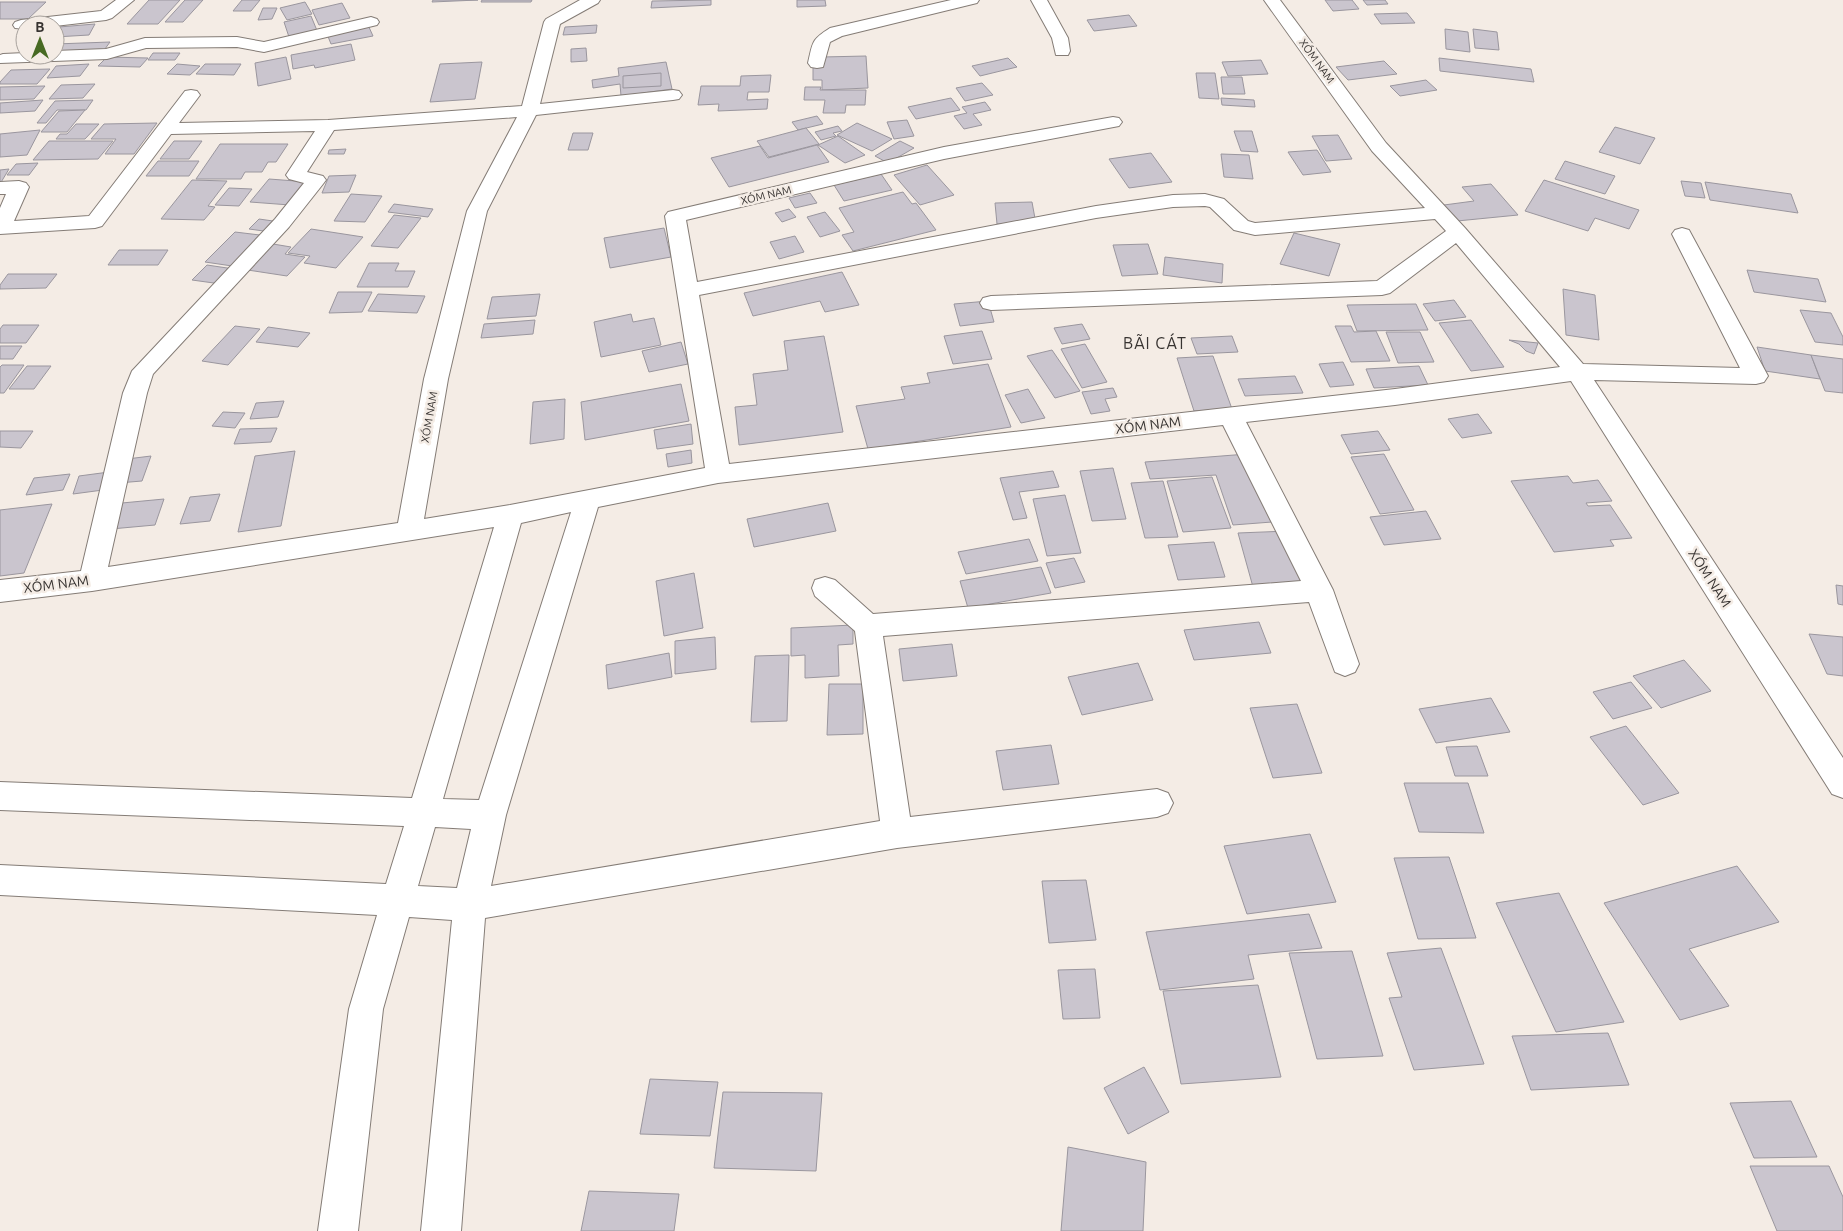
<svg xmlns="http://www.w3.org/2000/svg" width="1843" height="1231" viewBox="0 0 1843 1231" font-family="Ubuntu,sans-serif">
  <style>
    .building { fill: #cac5ce; stroke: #9a969e }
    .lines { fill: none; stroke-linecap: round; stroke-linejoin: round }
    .minor-casing { stroke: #847c76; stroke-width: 2 }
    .minor { fill: #fff; fill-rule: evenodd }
    .labels { text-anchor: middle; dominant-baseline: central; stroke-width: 5; stroke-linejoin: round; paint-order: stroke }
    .far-street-label { font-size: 11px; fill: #373331; stroke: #f4ece5 }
    .street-label { font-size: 14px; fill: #373331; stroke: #f4ece5 }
    .quarter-label { font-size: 16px; letter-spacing: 1px; fill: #373331; stroke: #f4ece5 }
  </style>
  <rect width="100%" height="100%" fill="#f4ece5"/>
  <!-- building -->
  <g class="building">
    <polygon points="149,0 180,0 158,24 127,24"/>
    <polygon points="185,0 203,0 183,22 165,22"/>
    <polygon points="242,0 260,0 251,11 233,11"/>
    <polygon points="433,0 478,0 432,2"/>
    <polygon points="482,0 532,0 531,2 481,2"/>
    <polygon points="711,0 711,5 651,8 652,1"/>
    <polygon points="797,0 825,0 826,6 797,7"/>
    <polygon points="1325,0 1352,0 1359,9 1333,11"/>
    <polygon points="1363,0 1385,0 1388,4 1367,5"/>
    <polygon points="0,2 46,2 28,19 0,19"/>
    <polygon points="305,2 312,14 287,20 280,8"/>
    <polygon points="342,3 350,18 319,25 312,10"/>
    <polygon points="263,8 277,8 272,19 258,20"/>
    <polygon points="1407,13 1415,23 1381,24 1374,14"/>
    <polygon points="1129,15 1137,26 1094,31 1087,20"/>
    <polygon points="311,16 318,33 290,40 284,22"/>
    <polygon points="95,24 89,35 55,37 55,33 59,27"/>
    <polygon points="368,25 373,36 331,44 327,34"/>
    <polygon points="597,25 596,33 563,35 565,27"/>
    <polygon points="1445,29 1468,32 1470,52 1446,49"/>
    <polygon points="1473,29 1497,32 1499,50 1475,48"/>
    <polygon points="110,42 102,53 55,55 55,44"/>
    <polygon points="351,44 355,60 315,68 314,65 293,69 291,55"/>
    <polygon points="586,48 587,61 571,62 571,49"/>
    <polygon points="153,53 180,53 175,60 148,60"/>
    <polygon points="866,56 868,88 822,90 822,80 813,80 813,66 822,57"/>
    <polygon points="107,57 148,58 140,67 98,66"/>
    <polygon points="286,57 291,79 258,86 255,63"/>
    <polygon points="1008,58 1017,67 980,76 972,66"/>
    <polygon points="1439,58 1531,69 1534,82 1440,71"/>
    <polygon points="1261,60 1268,74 1228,76 1222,62"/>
    <polygon points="1384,61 1397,74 1348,80 1336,67"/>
    <polygon points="482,62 475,99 430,102 440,64"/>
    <polygon points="666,62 672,89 621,96 620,84 593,88 592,80 619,76 618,68"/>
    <polygon points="89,64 80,76 47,78 56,66"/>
    <polygon points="177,64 200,66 190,75 167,74"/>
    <polygon points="205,64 241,64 234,75 196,74"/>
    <polygon points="50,69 37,84 0,84 0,82 11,70"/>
    <polygon points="661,73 661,86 623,88 623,76"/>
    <polygon points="1196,73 1215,73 1219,99 1199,98"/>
    <polygon points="771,75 769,92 748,92 747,100 768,99 767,109 718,111 719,104 698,105 701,86 740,86 741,76"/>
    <polygon points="1221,77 1242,77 1245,94 1223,94"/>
    <polygon points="1426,80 1437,90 1400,96 1390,86"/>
    <polygon points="982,83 993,95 965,101 956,88"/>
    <polygon points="95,84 83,98 49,99 61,85"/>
    <polygon points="45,86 34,99 0,100 0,87"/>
    <polygon points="805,87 821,87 820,90 866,90 865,105 846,105 845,113 823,113 825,100 804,100"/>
    <polygon points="951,98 960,110 916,119 908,107"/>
    <polygon points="1221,98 1254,100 1255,107 1222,105"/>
    <polygon points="43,100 35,111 0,113 0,103"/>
    <polygon points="93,100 86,110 57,110 46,123 37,123 55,101"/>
    <polygon points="985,102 991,110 973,114 982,125 964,129 954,116 967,113 962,107"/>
    <polygon points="85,110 67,132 41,132 59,111"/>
    <polygon points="817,116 823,124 798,130 792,122"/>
    <polygon points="907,120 914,136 894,139 887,122"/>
    <polygon points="157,123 134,154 105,154 116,139 91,139 104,124"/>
    <polygon points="857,123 892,139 872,151 837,135"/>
    <polygon points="76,124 99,124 85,139 56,139 60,134 67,134"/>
    <polygon points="838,126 842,131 833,133 836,136 821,140 815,132"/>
    <polygon points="1615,127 1655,138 1640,164 1599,152"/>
    <polygon points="806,128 819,144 769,157 757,141"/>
    <polygon points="40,130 27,155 0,157 0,134"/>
    <polygon points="1234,131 1252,131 1258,152 1241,151"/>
    <polygon points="573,133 593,133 588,150 568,150"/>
    <polygon points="1338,135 1352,159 1326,161 1312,136"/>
    <polygon points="838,136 865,155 845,163 818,145"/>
    <polygon points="49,141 113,141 98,159 33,160"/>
    <polygon points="174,141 202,141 189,159 160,159"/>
    <polygon points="900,141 914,148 888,163 875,156"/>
    <polygon points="220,144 288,144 276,162 268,162 262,172 245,172 241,179 196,179"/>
    <polygon points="817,145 829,162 729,187 711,158 760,146 768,158"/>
    <polygon points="346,149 344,154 328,154 329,150"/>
    <polygon points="1317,150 1331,172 1303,175 1288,152"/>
    <polygon points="1151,153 1172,182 1129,188 1109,159"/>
    <polygon points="1221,154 1249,155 1253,179 1224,177"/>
    <polygon points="158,161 199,161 189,176 146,176"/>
    <polygon points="1565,161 1615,176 1605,194 1555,179"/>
    <polygon points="38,163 29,175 7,175 16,164"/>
    <polygon points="927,165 954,195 920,205 894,175"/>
    <polygon points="9,169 0,184 0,170"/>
    <polygon points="881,174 892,190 844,201 834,185"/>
    <polygon points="356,175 349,192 322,193 329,176"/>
    <polygon points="269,179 309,182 290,205 250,202"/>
    <polygon points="192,180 227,181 208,206 215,207 204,220 161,219"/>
    <polygon points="1544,180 1639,210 1629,229 1595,218 1588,231 1525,211"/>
    <polygon points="1681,181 1701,183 1705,198 1685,196"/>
    <polygon points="1705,182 1791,194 1798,213 1710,200"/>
    <polygon points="1491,184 1518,215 1457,221 1444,205 1474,201 1462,187"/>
    <polygon points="229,188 252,189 239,206 215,205"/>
    <polygon points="903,192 912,204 916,203 936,230 853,251 842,235 854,232 839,208"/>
    <polygon points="810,193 817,203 795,208 789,198"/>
    <polygon points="351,194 382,196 365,222 334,221"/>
    <polygon points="1032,202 1036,224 997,224 995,203"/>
    <polygon points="394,204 433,209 428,217 388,212"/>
    <polygon points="789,209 796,217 782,222 775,213"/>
    <polygon points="825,212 840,231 820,237 807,217"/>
    <polygon points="394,215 421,218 398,248 371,246"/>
    <polygon points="259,219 280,222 271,232 249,229"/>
    <polygon points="664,228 671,257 610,268 604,238"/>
    <polygon points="311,229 363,237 336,268 304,263 310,256 288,253"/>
    <polygon points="235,232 268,236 239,267 205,262"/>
    <polygon points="1294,233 1340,244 1329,276 1280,264"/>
    <polygon points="795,236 804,252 779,259 770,242"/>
    <polygon points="267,243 291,247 285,254 305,257 287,276 241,269"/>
    <polygon points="1148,244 1158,274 1122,276 1113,245"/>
    <polygon points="119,250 168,250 158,265 108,265"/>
    <polygon points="1165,257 1223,264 1222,283 1163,275"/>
    <polygon points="369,263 399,263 395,271 415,271 408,287 357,287"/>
    <polygon points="207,265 234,269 221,284 192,280"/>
    <polygon points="1747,270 1818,279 1826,302 1754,292"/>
    <polygon points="842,272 859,305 825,312 820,301 753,316 744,293"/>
    <polygon points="8,274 57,274 46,288 0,289 0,285"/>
    <polygon points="1563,289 1595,295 1599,340 1566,335"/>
    <polygon points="338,292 372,292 362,312 329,313"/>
    <polygon points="378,294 425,296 417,313 368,311"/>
    <polygon points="540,294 536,316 487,319 492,297"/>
    <polygon points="1454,300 1466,317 1435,321 1423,304"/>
    <polygon points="988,301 994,322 960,326 954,304"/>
    <polygon points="1416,304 1428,330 1357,331 1347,305"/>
    <polygon points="1800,310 1831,313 1843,337 1843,345 1815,342"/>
    <polygon points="631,314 633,322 654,318 661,345 601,357 594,322"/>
    <polygon points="535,320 533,334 481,338 484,324"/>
    <polygon points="1471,320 1504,367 1471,371 1439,323"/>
    <polygon points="1082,324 1090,339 1062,344 1054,328"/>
    <polygon points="3,325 39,325 26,343 0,343 0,329"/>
    <polygon points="235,326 260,329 228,365 202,361"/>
    <polygon points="1335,326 1351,326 1354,332 1376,331 1390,361 1351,362"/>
    <polygon points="268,327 310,333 298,347 256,342"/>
    <polygon points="982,331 992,359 953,364 944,336"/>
    <polygon points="1386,332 1420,332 1434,362 1398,363"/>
    <polygon points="824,336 843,432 739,445 735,407 757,405 753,374 788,370 784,341"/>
    <polygon points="1232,336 1238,352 1197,354 1191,338"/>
    <polygon points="1509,340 1538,343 1534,354 1526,351 1519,344"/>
    <polygon points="681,342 688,364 649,372 642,351"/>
    <polygon points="1085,344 1107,382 1082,388 1061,349"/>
    <polygon points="0,346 22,346 13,359 0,359"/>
    <polygon points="1757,347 1811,355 1820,379 1765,371"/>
    <polygon points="1052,350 1080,391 1055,398 1027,356"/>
    <polygon points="1811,355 1843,359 1843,393 1825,391"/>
    <polygon points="1213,356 1232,409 1194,411 1177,358"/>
    <polygon points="1343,362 1354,385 1330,387 1319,364"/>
    <polygon points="988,364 1011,427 868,449 856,406 905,399 901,387 930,383 927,373"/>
    <polygon points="2,365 24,365 4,393 0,393 0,367"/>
    <polygon points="27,366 51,366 34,389 9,389"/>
    <polygon points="1419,366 1428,385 1374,388 1366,369"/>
    <polygon points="1295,376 1303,393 1245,396 1238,379"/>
    <polygon points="681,384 689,421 585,440 581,402"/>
    <polygon points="1113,388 1117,397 1105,399 1110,411 1091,414 1082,392"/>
    <polygon points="1028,389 1045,418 1021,423 1005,395"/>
    <polygon points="565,399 564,439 530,444 533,402"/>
    <polygon points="284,401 278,417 250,419 256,403"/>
    <polygon points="223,412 245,413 235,428 212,426"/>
    <polygon points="1478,414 1492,433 1462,438 1448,419"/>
    <polygon points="691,424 693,444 657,449 654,430"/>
    <polygon points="277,428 271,442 234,444 240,429"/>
    <polygon points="0,431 33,431 21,448 0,447"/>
    <polygon points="1378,431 1390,450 1351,454 1341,435"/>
    <polygon points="691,450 692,463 668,467 666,454"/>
    <polygon points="295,451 281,526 238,532 255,456"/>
    <polygon points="1247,454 1272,522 1233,525 1216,475 1150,479 1145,462"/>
    <polygon points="1384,454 1414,510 1380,514 1351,457"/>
    <polygon points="151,456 142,481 118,483 127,459"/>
    <polygon points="1113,468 1126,519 1092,521 1080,471"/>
    <polygon points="1053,471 1059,487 1019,492 1027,518 1013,520 1000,478"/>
    <polygon points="109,472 103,490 73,494 79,476"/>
    <polygon points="70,474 63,490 26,495 34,478"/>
    <polygon points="1568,476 1573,483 1598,480 1612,501 1586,503 1588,506 1610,505 1632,538 1610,540 1614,546 1554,552 1511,481"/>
    <polygon points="1212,477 1231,528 1183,532 1167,481"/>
    <polygon points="1163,481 1178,537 1145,538 1131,483"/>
    <polygon points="220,494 210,521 180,524 190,497"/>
    <polygon points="1065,495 1081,553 1047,556 1033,499"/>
    <polygon points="164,499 155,525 111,529 122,503"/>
    <polygon points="828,503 836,531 754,547 747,519"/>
    <polygon points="52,504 24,573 0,576 0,510"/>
    <polygon points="1426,511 1441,539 1384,545 1370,517"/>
    <polygon points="1288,531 1305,586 1253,587 1238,533"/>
    <polygon points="1029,539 1038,561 966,574 958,552"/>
    <polygon points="1214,542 1225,577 1178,580 1168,545"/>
    <polygon points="1074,558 1085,582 1055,588 1046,563"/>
    <polygon points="1041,567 1051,593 968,608 960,581"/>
    <polygon points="694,573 703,628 664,636 656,581"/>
    <polygon points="1836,585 1843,586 1843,605 1838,604"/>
    <polygon points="1259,622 1271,653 1194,660 1184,630"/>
    <polygon points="853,625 853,644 838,645 839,676 805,678 805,655 791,656 791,628"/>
    <polygon points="1809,634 1843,637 1843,676 1827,674"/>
    <polygon points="715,637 716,669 675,674 675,641"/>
    <polygon points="952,644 957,676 903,681 899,649"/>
    <polygon points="669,653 672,677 608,689 606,665"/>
    <polygon points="789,655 787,721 751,722 755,656"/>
    <polygon points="1684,660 1711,691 1661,708 1633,676"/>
    <polygon points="1138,663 1153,700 1082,715 1068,677"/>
    <polygon points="1631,682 1652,708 1613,719 1593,692"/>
    <polygon points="829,684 863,684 863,734 827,735"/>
    <polygon points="1491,698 1510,732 1436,743 1419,709"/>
    <polygon points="1297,704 1322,773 1273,778 1250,708"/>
    <polygon points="1626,726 1679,793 1643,805 1590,737"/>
    <polygon points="1051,745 1059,784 1003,790 996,751"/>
    <polygon points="1477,746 1488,776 1455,776 1446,747"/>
    <polygon points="1404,783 1468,783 1484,833 1419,832"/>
    <polygon points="1310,834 1336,902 1247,914 1224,846"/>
    <polygon points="1449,857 1476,938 1418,939 1394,858"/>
    <polygon points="1737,866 1779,922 1689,949 1729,1006 1680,1020 1604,903"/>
    <polygon points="1086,880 1096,940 1049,943 1042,881"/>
    <polygon points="1559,893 1624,1022 1556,1032 1496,903"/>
    <polygon points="1309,914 1322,948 1248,955 1254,979 1160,990 1146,932"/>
    <polygon points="1441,948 1484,1064 1414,1070 1389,998 1402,997 1387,953"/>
    <polygon points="1352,951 1383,1056 1317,1059 1289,953"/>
    <polygon points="1095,969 1100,1018 1063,1019 1058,970"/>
    <polygon points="1258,985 1281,1077 1181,1084 1163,991"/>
    <polygon points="1608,1033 1629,1085 1531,1090 1512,1036"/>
    <polygon points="1144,1067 1169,1112 1128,1134 1104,1088"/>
    <polygon points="650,1079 718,1082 710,1136 640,1134"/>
    <polygon points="723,1092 822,1093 816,1171 714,1168"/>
    <polygon points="1791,1101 1817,1157 1754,1158 1730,1103"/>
    <polygon points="1068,1147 1146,1162 1143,1231 1061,1231"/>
    <polygon points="1750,1166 1829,1166 1843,1197 1843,1231 1777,1231"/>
    <polygon points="589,1191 679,1194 674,1231 581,1231"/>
  </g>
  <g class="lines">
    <!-- minor casing -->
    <g class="minor-casing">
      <g id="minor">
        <polygon points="116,0 134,0 112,18 106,20 55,26 25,25 25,29 15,28 13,25 15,22 21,20 101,11"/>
        <path d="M580 0H600L598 3 560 24 540 104 673 90 679 91 682 95 679 99 673 100 536 115 487 211 448 379 424 519 510 505 705 468 665 216 668 212 944 147 1113 117 1119 118 1122 122 1119 126 944 159 686 220 697 282 1096 206 1173 195 1205 194 1224 199 1248 221 1255 223 1425 208 1372 151 1264 0H1280L1386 143 1465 228 1583 364 1740 368 1672 234 1675 230 1682 228 1689 230 1768 376 1764 382 1756 384 1594 380 1843 758V798L1832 794 1571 381 1395 405 1246 422 1333 590 1359 664 1355 672 1345 676 1335 672 1309 602 883 636 910 817 1157 789 1168 793 1173 803 1168 813 1157 817 897 848 485 918 461 1231H421L452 920 409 917 383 1009 358 1231H318L349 1009 377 915 0 895V865L386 884 404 826 0 810V782L412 798 494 527 92 591 0 602V580L81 571 123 393 132 371 275 219 304 183 289 179 286 175 315 131 171 134 102 226 95 228 0 234V208L6 194H0V182L19 181 26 183 29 187 14 221 89 216 185 91 191 90 197 91 200 95 179 123 328 120 522 106 544 22 546 19ZM517 117 467 211 424 379 398 523 108 567 147 393 153 374 289 227 323 184 326 180 323 176 307 172 334 130ZM1205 206 1210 207 1234 230 1255 235 1435 219 1446 231 1377 281 991 296 983 298 980 303 983 308 991 310 1382 295 1390 293 1456 243 1560 367 1395 389 729 464 699 295 1096 218 1173 207ZM1223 425 1301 581 873 614 835 580 825 577 815 580 812 588 815 596 855 631 880 821 491 886 506 815 598 507 718 483ZM571 512 479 800 443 799 521 523ZM435 827 471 829 457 888 418 886Z"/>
        <path d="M951 0H979L977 3 842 36 830 42 823 67 817 68 811 67 808 63C813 42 811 40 830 28Z"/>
        <polygon points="1031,0 1047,0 1068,38 1070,51 1068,55 1056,55 1052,38"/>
        <polygon points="371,17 377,19 379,22 377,25 264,52 237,47 146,48 107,59 0,63 0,55 3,54 25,53 25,55 55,55 55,51 106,49 145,38 237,37 264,42"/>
      </g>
    </g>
    <!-- minor -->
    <use href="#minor" class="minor"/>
  </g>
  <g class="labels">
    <!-- far-street labels -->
    <g class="far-street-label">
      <text transform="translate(1317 61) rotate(54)">XÓM NAM</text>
      <text transform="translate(766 195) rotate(-13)">XÓM NAM</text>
      <text transform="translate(429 417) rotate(-80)">XÓM NAM</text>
    </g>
    <!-- street labels -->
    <g class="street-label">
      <text transform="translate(1148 425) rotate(-7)">XÓM NAM</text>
      <text transform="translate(1710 578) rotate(57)">XÓM NAM</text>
      <text transform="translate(56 584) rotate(-7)">XÓM NAM</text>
    </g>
    <!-- quarter labels -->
    <g class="quarter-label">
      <text x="1155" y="343">BÃI CÁT</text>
    </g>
  </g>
  <!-- north arrow -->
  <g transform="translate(40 40)"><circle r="24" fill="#f4ece5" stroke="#a8a29d"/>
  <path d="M0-4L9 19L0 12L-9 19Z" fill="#476a23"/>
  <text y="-8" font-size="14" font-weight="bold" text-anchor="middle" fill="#373331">B</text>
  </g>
</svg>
